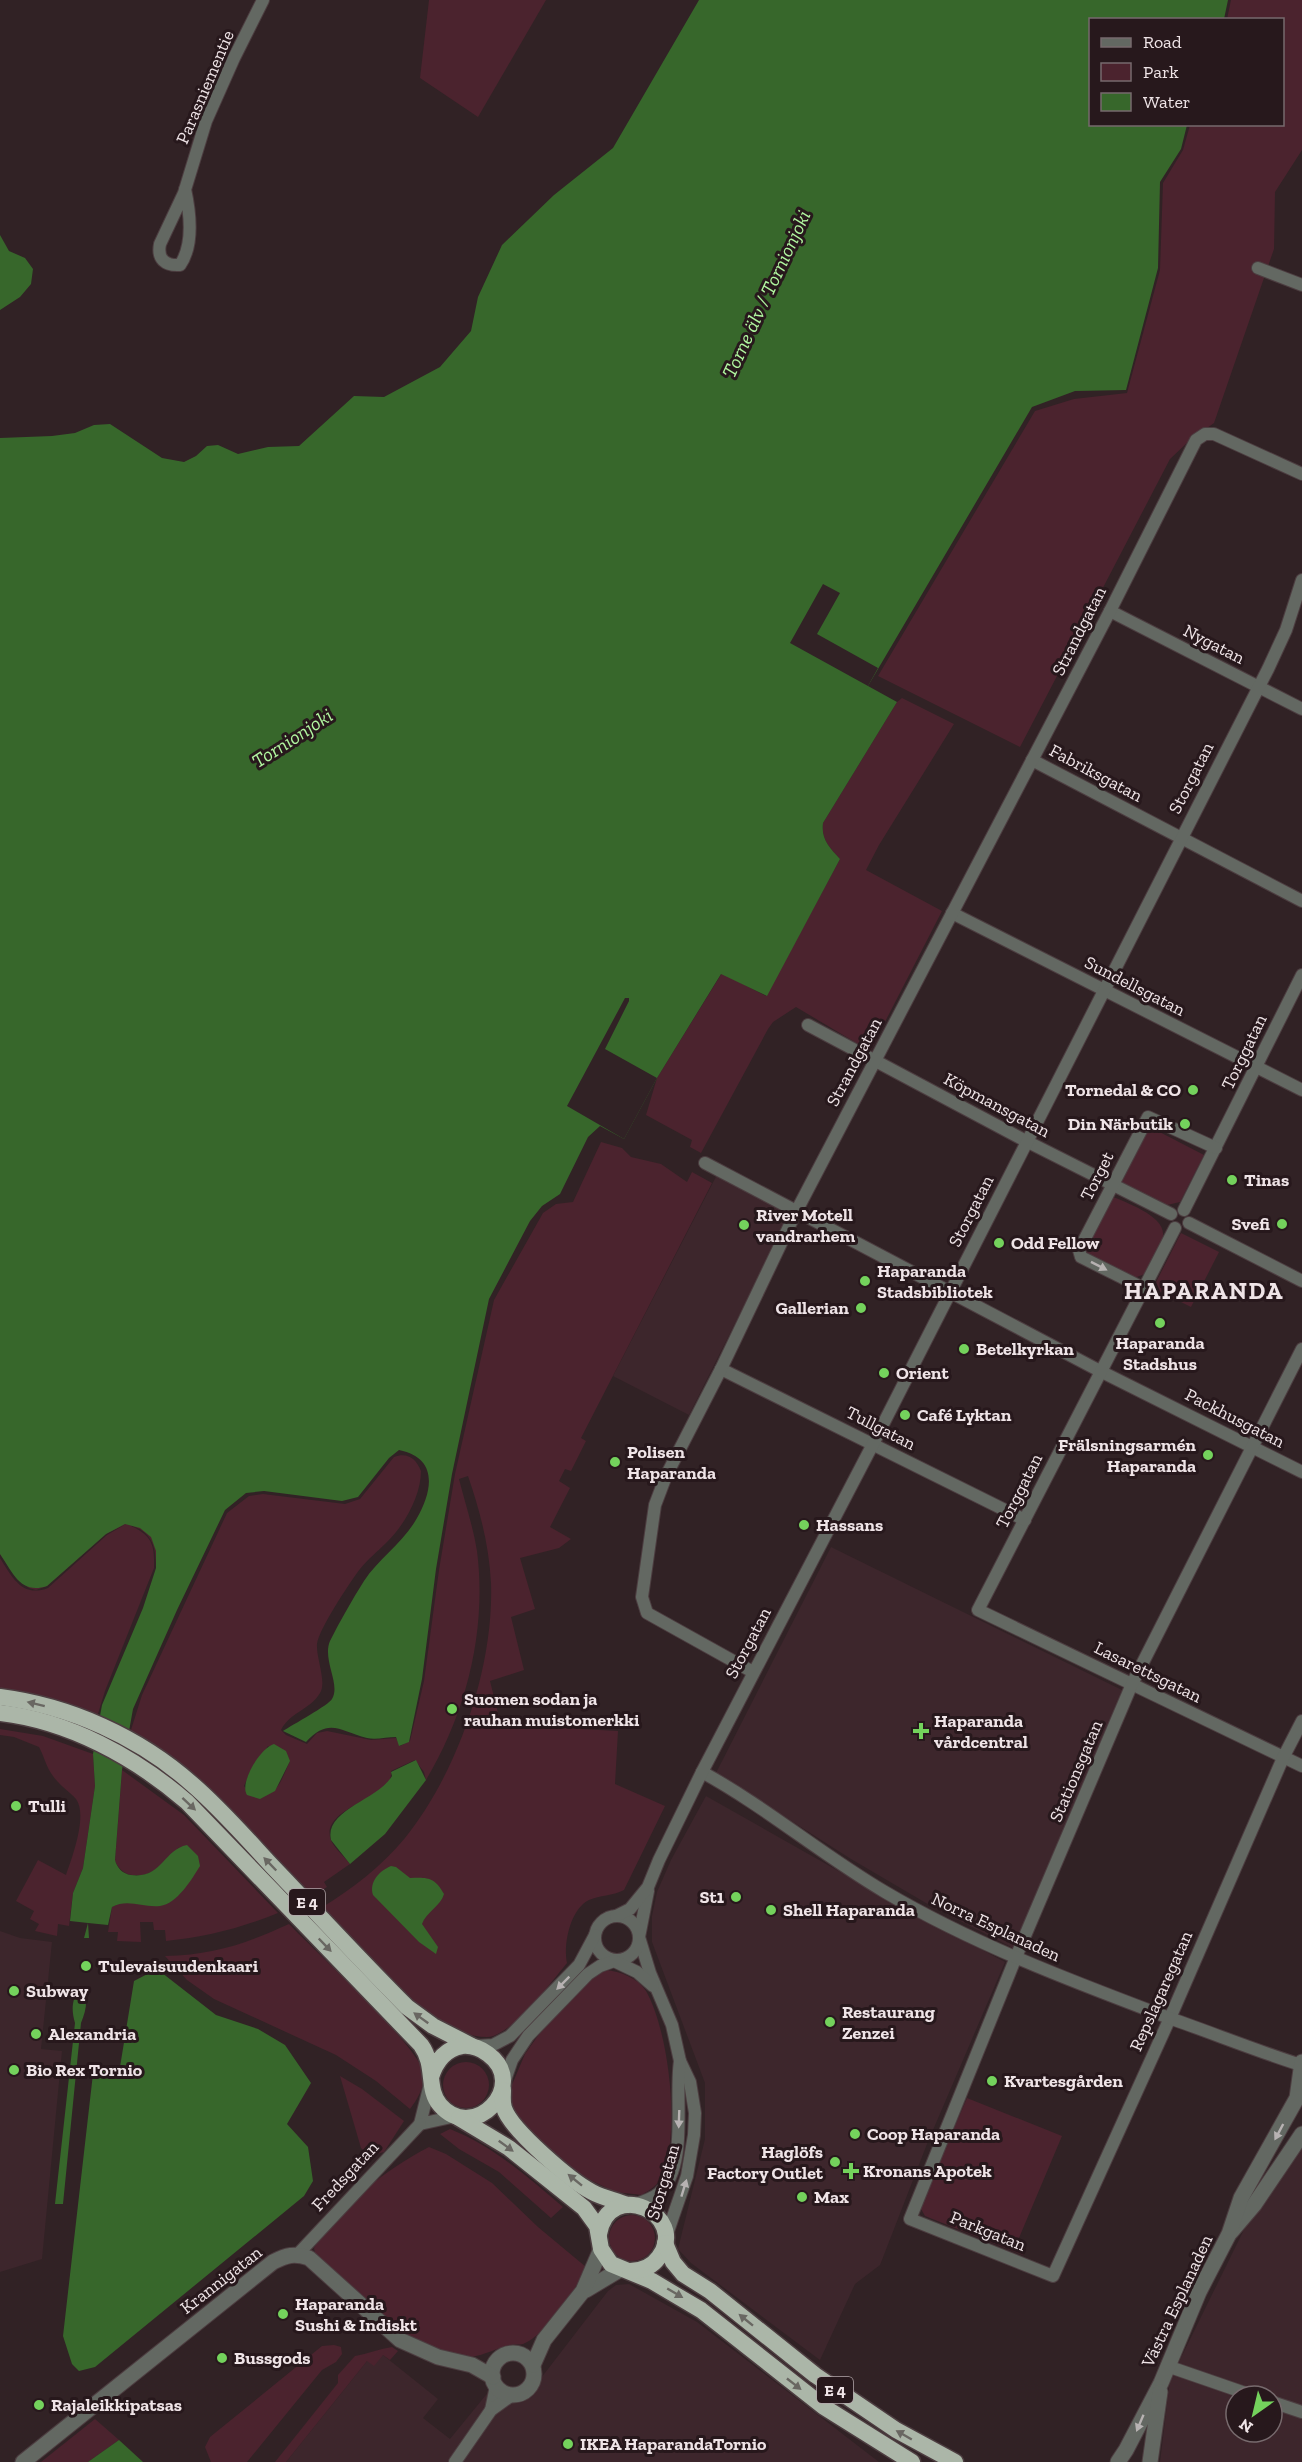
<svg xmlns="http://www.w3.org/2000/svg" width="1302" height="2462" viewBox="0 0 1302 2462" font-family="'Zilla Slab',serif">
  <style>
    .built { fill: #3d262c; fill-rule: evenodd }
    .green { fill: #4b232e; fill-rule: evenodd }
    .water { fill: #37672b }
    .pier { fill: #312225 }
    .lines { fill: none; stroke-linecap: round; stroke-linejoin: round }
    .minor-casing { stroke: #4c3d40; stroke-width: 14 }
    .tertiary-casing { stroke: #4c3d40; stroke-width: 17 }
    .trunk-casing { stroke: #4c3d40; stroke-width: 19 }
    .minor { stroke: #636862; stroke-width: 12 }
    .tertiary { stroke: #636862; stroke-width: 15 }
    .trunk { stroke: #abb6a8; stroke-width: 16 }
    .oneway { fill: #b7b2b2 }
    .oneway2 { fill: #696762 }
    .poi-dot { fill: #74d25c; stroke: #27181c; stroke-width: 2 }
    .labels { text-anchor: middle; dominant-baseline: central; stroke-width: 6; stroke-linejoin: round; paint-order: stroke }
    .shield { fill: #27181c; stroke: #b3a7aa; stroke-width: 1.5 }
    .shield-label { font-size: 16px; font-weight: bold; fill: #efe4e7 }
    .street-label { font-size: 18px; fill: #efe4e7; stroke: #27181c }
    .poi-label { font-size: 18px; font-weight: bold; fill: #efe4e7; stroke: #27181c; text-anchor: start }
    .water-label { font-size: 20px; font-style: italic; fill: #b1f7a0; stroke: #27181c }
    .district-label { font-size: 24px; font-weight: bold; letter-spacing: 1.5px; fill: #efe4e7; stroke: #27181c }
  </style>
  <rect width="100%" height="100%" fill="#312225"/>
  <!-- built -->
  <g class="built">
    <polygon points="720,1169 792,1210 689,1415 613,1376"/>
    <polygon points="831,1547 1122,1690 1013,1948 931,1906 851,1859 716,1773"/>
    <polygon points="706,1796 918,1916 1005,1962 927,2144 880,2265 855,2284 820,2360 691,2263 678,2249 705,2139 705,2083 652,1942 652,1916 657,1892 671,1860"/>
    <polygon points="0,1931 20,1938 52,1942 41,2049 62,2051 42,2259 0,2272"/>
    <path d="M1302 2137V2462H1160L1170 2380 1262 2193ZM1236 2396H1272V2432H1236Z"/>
    <polygon points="629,2284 697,2322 879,2462 286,2462 367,2361 383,2355 438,2399 423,2418 450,2439 490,2390 513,2402 528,2395 608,2291 616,2285"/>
  </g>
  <!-- green -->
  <g class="green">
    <polygon points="429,0 546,0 478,117 420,78"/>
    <polygon points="1231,0 1302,0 1302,150 1275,192 1274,249 1214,423 1189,441 1170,459 1020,747 878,676 1035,411 1074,399 1127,393 1160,270 1163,183 1183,150 1190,125 1282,124 1282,20 1227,19"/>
    <path d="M902 698 954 724 879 845 866 870 942 911 870 1051 796 1007 773 1022 768 1029 701 1153 690 1147 692 1140 646 1115 657 1078 722 973 766 996 840 859C829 847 821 839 823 823L897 702Z"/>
    <polygon points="1148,1126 1204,1155 1180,1202 1163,1206 1120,1181"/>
    <path d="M601 1142 622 1148 631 1157 661 1164 687 1182 692 1172 712 1183 581 1438 586 1441 571 1471 565 1469 559 1481 570 1488 550 1527 571 1539 559 1548 520 1558 535 1609 511 1617 524 1670 490 1681 502 1729 562 1728 618 1731 615 1784 665 1806 624 1890C612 1896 600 1895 589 1900 570 1909 563 1945 567 1963 552 1981 511 2037 487 2037 464 2037 442 2023 424 2011L321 1908C352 1889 382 1866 405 1838 458 1772 494 1667 491 1583 489 1545 480 1511 468 1476L459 1479C465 1503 473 1526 477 1551 487 1629 467 1712 426 1780L424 1772 415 1760 391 1771C395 1799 324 1805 330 1837 332 1847 344 1856 350 1864L324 1882 327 1887 311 1897 130 1733 142 1695 227 1513 249 1496 263 1494 345 1504 360 1499 394 1457C408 1452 416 1459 421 1471 421 1496 404 1526 386 1543 377 1552 368 1559 360 1569 350 1582 319 1629 317 1644 316 1658 327 1682 320 1693 311 1709 289 1713 281 1730L286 1735 307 1744 317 1733 327 1731 371 1740 396 1738 400 1746 410 1741 424 1681 439 1570 455 1474 494 1300 543 1213 556 1204 573 1202ZM268 1746 290 1761C280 1783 278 1797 253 1796L244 1786 250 1772Z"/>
    <path d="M1111 1196C1125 1202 1165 1216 1163 1235 1163 1244 1149 1265 1145 1274L1134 1278 1090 1255 1085 1250Z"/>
    <polygon points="1181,1233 1219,1252 1191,1307 1153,1288"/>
    <path d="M189 1399 156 1568C156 1546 152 1531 129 1525 151 1535 155 1543 154 1568L105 1691 97 1717 0 1689V1558C12 1577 22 1598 48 1588L107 1535 126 1524 106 1534 47 1586 36 1590 29 1588 16 1578 0 1554V1499Z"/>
    <path d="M0 1729 43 1736 93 1754 95 1786 83 1868 73 1893 69 1926 58 1924 57 1936 35 1931 39 1924 30 1919 34 1911 16 1901 38 1860 66 1875C72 1858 88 1815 76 1799 69 1791 59 1785 53 1776 46 1767 44 1756 39 1747L14 1737 0 1735Z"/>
    <path d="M122 1770 184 1815 278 1913C241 1928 206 1937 166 1941L165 1930H154L153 1922H140L141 1942 117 1941 118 1932H108L112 1907 119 1903H129L179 1847C164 1862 154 1878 132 1875 124 1874 118 1868 115 1861Z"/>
    <path d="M289 1924C314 1950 416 2044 423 2071 426 2084 418 2099 410 2109L376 2081 336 2055 214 1999 187 1980 165 1956C214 1955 245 1944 289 1924Z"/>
    <path d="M607 1970C621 1972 638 1978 646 1991 669 2031 681 2134 662 2176 659 2185 649 2190 642 2195L615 2192 582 2176 519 2122 512 2107 511 2087 525 2054 547 2023 594 1975Z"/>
    <circle cx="466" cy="2085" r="23"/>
    <polygon points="340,2076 362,2089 404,2121 384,2152 369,2156 361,2148"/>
    <polygon points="967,2098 1062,2136 1016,2245 1026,2250 1023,2255 925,2216 920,2207"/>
    <path d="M450 2129C493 2146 528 2177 563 2207L551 2218 499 2172 459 2149 440 2134Z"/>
    <path d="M429 2147 446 2154 492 2183 538 2227 586 2267C578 2288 545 2336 523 2344 520 2345 514 2344 510 2345 497 2348 485 2355 471 2357 419 2362 351 2286 315 2253L314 2248C339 2206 386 2169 429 2147Z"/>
    <circle cx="632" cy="2238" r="23"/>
    <polygon points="334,2345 341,2347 342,2354 336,2362 322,2370 247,2462 211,2462 205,2447 210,2437 322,2346"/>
    <path d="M392 2347 398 2351 390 2360 383 2355 374 2366 367 2361 286 2462H275L338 2383V2375L355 2356C368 2354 378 2349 392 2347Z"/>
    <polygon points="95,2419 119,2440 88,2462 41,2462"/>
  </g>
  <!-- water -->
  <g class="water">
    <path d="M699 0H1228L1224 19 1090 20V124L1187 125 1181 149 1160 182 1158 268 1126 390 1075 391 1032 407 868 686 897 702 823 823C821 839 829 847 840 859L767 996 721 974 657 1078 624 1139 600 1126 588 1137 560 1194 542 1206 530 1221 489 1299 452 1474 436 1569 422 1679 409 1742 399 1746 396 1737C387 1737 376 1740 367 1738 340 1731 329 1717 306 1742L283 1731C292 1725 329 1705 332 1699 341 1684 322 1660 330 1641 340 1621 352 1600 364 1581 379 1558 404 1542 417 1518 433 1490 438 1458 399 1450L389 1458 358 1497 342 1501 264 1491 246 1493 225 1510 177 1610 133 1709 122 1770 115 1860C117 1868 123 1874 131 1875 162 1879 163 1850 187 1845L198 1856 200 1866C192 1879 177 1904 160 1906 143 1908 128 1898 112 1907L108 1925 88 1923 89 1938H84L88 1923 70 1921 73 1893 83 1868 95 1786 93 1754 102 1705 143 1608 156 1568V1551L151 1537 140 1528 125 1524 106 1534 47 1586C21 1595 13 1573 0 1554V438L52 436 75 433 94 425 110 424 162 458 184 462 196 456 207 446 218 445 238 454 268 447 299 446 354 396 384 397 440 367 471 331 478 297 502 245 554 195 613 148Z"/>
    <polygon points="0,235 9,251 25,258 33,269 31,284 20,297 0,310"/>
    <path d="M274 1744 286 1751 290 1761 275 1791 260 1799 247 1795C239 1783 260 1748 274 1744Z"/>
    <path d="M416 1760 426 1780 385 1834 350 1864 331 1840C324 1810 378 1800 392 1776L391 1772Z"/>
    <path d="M391 1866 396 1867 410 1878C427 1877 435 1877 444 1894 441 1906 426 1912 422 1924L438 1947 436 1954 419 1942 373 1895C369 1882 379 1871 391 1866Z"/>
    <polygon points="157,1969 216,2015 258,2029 285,2045 311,2083 287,2124 308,2147 313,2181 304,2196 95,2367 79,2371 72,2364 63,2336 94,2065 120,2067 134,1981"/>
    <path d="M79 1987 84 1989C88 2001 86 2011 81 2023L63 2204H55L75 2023C71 2009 72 2001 79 1987Z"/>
    <polygon points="119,2440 143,2462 88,2462"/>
  </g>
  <!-- pier -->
  <g class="pier">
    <polygon points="823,584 840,593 817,634 878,668 868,686 790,643"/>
    <polygon points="625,998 629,998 629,1001 605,1049 657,1078 624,1139 567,1106"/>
  </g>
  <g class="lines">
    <!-- minor casing -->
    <g class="minor-casing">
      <g id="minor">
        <path d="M185 189C190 212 194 245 180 265 165 266 157 259 160 244L184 193 206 121 234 58 263 0"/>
        <polyline points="1258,268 1302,285"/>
        <polyline points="1110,611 1302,709"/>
        <polyline points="1032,760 1302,901"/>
        <polyline points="952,913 1302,1090"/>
        <polyline points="808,1025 1026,1141 1171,1214"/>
        <polyline points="705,1163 1100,1371 1302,1472"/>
        <polyline points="1184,1210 1302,975"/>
        <polyline points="1189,1223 1302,1281"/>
        <polyline points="1175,1228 978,1610 1302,1766"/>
        <polyline points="1143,1288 1081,1257 1079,1250 1148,1117 1216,1148"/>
        <polyline points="1302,1349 1132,1684 1016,1957 910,2219 1053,2276 1170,2018 1283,1758 1302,1721"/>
        <polyline points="721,1369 1025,1520"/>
        <polyline points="753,1672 647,1613 642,1597 655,1505 666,1476 721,1369 796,1212 1110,611 1196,440 1205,434 1214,434 1302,474"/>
        <path d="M702 1772C766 1807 822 1855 885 1892 975 1945 1074 1982 1172 2019 1215 2034 1257 2051 1301 2065"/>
        <polyline points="648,1891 639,1937 650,1973 672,2025 680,2061 690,2082 695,2113 694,2135 687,2176 666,2237"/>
        <circle cx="617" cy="1938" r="22"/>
        <polyline points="616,1916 630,1909 648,1887 659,1860 702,1772 873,1444 1268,669 1286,630 1302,580"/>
        <polyline points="476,2046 493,2045 510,2036 579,1965 595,1935"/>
        <polyline points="504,2083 512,2060 528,2036 588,1974 600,1966 614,1961 637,1972 653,1986"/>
        <polyline points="430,2084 420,2124 456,2116"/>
        <path d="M633 2205C642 2202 652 2199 659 2193 689 2165 674 2098 680 2061"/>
        <polyline points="298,2254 420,2124"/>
        <polyline points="1167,2366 1254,2396"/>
        <polyline points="1272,2402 1302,2412"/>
        <polyline points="491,2410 496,2386"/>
        <polyline points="455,2462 491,2410 512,2395"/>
      </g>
    </g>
    <!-- tertiary casing -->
    <g class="tertiary-casing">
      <g id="tertiary">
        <polyline points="1231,2232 1254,2205 1302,2134"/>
        <polyline points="586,2290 621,2269"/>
        <circle cx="513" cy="2374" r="21"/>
        <polyline points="533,2365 544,2340 583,2291 601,2249"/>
        <path d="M23 2462 273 2262C287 2255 294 2253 309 2258L400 2340 438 2357 472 2365 493 2377"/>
        <polyline points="1118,2462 1126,2450 1161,2383 1199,2292 1229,2234 1241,2198 1297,2098 1302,2062"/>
        <polyline points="1150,2462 1160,2392"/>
      </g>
    </g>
    <!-- trunk casing -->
    <g class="trunk-casing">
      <g id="trunk">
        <path d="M0 1697C70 1706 139 1737 192 1784 221 1809 246 1838 272 1866 317 1913 361 1961 407 2007L433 2026 472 2046"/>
        <path d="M0 1713C69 1721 135 1757 187 1802L421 2045C436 2066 426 2089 440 2105 474 2144 530 2085 488 2054 480 2048 472 2045 462 2046 445 2049 436 2061 431 2077"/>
        <path d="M503 2090C503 2096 502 2102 504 2108 511 2130 571 2181 592 2192 603 2198 615 2200 627 2205"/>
        <polyline points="459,2118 509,2148 584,2208 597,2226 601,2249 611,2264 652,2281 701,2310 824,2407 912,2462"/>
        <path d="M599 2234C609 2177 690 2214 659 2257 652 2267 642 2271 630 2271"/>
        <polyline points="665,2243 673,2262 683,2274 710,2291 815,2375 896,2430 955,2462"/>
      </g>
    </g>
    <!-- minor -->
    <use href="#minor" class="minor"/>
    <!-- tertiary -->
    <use href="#tertiary" class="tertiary"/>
    <!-- trunk -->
    <use href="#trunk" class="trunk"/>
  </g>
  <!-- one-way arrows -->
  <defs><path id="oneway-solid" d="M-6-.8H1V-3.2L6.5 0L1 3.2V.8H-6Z" transform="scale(1.5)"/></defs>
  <g class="oneway">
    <use href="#oneway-solid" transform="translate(1099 1266) rotate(27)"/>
    <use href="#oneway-solid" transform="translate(563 1983) rotate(135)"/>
    <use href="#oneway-solid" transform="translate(679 2119) rotate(92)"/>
    <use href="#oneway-solid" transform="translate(1279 2132) rotate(118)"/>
    <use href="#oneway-solid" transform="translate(684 2188) rotate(-73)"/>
    <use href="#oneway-solid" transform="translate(1140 2423) rotate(113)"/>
  </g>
  <g class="oneway2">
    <use href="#oneway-solid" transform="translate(36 1704) rotate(-166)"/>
    <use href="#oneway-solid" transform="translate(189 1804) rotate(43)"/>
    <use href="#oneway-solid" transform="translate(270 1864) rotate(-134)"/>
    <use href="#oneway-solid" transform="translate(325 1945) rotate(46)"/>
    <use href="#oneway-solid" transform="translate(421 2018) rotate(-144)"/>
    <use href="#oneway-solid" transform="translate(506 2146) rotate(36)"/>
    <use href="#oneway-solid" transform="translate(575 2180) rotate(-141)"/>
    <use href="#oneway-solid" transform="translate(675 2293) rotate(30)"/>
    <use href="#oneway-solid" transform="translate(746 2320) rotate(-141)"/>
    <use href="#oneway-solid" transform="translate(794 2384) rotate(38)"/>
    <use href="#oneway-solid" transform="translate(904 2435) rotate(-150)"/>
  </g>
  <!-- markers -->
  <g class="poi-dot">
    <circle cx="1193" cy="1090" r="6"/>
    <circle cx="1185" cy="1124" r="6"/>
    <circle cx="1232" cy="1180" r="6"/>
    <circle cx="1282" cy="1224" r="6"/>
    <circle cx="744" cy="1225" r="6"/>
    <circle cx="999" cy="1243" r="6"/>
    <circle cx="865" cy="1281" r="6"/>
    <circle cx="861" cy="1308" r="6"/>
    <circle cx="1160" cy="1323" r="6"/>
    <circle cx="964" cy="1349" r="6"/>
    <circle cx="884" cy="1373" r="6"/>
    <circle cx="905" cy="1415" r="6"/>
    <circle cx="1208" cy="1455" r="6"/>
    <circle cx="615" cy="1462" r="6"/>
    <circle cx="804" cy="1525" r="6"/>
    <circle cx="452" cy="1709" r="6"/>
    <path d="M918 1722h6v6h6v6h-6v6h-6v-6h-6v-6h6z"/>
    <circle cx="16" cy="1806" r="6"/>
    <circle cx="736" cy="1897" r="6"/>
    <circle cx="771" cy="1910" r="6"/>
    <circle cx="86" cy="1966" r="6"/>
    <circle cx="14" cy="1991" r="6"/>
    <circle cx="830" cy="2022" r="6"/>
    <circle cx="36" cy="2034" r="6"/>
    <circle cx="14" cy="2070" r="6"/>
    <circle cx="992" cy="2081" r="6"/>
    <circle cx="855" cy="2134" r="6"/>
    <circle cx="835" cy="2162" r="6"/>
    <path d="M848 2162h6v6h6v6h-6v6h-6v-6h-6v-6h6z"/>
    <circle cx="802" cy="2197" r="6"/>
    <circle cx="283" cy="2314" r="6"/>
    <circle cx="222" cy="2358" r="6"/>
    <circle cx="39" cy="2405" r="6"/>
    <circle cx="568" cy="2444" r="6"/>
  </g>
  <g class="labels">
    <!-- shield labels -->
    <g class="shield">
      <rect x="289" y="1889" width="36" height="26" rx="4.5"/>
      <rect x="817" y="2377" width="36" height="26" rx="4.5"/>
    </g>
    <g class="shield-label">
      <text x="307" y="1902">E 4</text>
      <text x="835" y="2390">E 4</text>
    </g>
    <!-- street labels -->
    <g class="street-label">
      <text transform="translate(205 87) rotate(-67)">Parasniementie</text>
      <text transform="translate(1079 631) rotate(-63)">Strandgatan</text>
      <text transform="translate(1214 644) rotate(27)">Nygatan</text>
      <text transform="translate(1096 773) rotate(28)">Fabriksgatan</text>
      <text transform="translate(1191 778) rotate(-63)">Storgatan</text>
      <text transform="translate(1135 986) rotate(27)">Sundellsgatan</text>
      <text transform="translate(1244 1052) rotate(-64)">Torggatan</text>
      <text transform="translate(854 1062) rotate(-62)">Strandgatan</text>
      <text transform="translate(997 1105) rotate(28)">Köpmansgatan</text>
      <text transform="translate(1097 1176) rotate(-63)">Torget</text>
      <text transform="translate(971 1211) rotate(-63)">Storgatan</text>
      <text transform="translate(1235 1418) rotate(27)">Packhusgatan</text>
      <text transform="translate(881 1428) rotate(27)">Tullgatan</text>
      <text transform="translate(1019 1491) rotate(-63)">Torggatan</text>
      <text transform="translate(748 1643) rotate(-62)">Storgatan</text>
      <text transform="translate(1148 1672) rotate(26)">Lasarettsgatan</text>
      <text transform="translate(1076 1771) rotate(-67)">Stationsgatan</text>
      <text transform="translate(996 1927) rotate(25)">Norra Esplanaden</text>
      <text transform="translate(1161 1991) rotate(-66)">Repslagaregatan</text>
      <text transform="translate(345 2176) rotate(-47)">Fredsgatan</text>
      <text transform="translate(663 2182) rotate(-74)">Storgatan</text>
      <text transform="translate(988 2231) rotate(22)">Parkgatan</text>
      <text transform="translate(221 2280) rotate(-38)">Krannigatan</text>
      <text transform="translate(1177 2301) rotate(-65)">Västra Esplanaden</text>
    </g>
    <!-- poi labels -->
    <g class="poi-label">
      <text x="1181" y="1090" text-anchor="end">Tornedal &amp; CO</text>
      <text x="1173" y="1124" text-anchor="end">Din Närbutik</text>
      <text x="1244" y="1180">Tinas</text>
      <text x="756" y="1215">River Motell<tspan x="756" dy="21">vandrarhem</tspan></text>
      <text x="1270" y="1224" text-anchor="end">Svefi</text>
      <text x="1011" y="1243">Odd Fellow</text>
      <text x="877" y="1271">Haparanda<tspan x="877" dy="21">Stadsbibliotek</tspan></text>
      <text x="849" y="1308" text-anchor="end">Gallerian</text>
      <text x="1160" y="1343" text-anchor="middle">Haparanda<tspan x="1160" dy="21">Stadshus</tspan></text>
      <text x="976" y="1349">Betelkyrkan</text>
      <text x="896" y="1373">Orient</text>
      <text x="917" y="1415">Café Lyktan</text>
      <text x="1196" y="1445" text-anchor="end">Frälsningsarmén<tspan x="1196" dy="21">Haparanda</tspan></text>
      <text x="627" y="1452">Polisen<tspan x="627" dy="21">Haparanda</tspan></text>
      <text x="816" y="1525">Hassans</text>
      <text x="464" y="1699">Suomen sodan ja<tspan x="464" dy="21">rauhan muistomerkki</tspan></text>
      <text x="934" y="1721">Haparanda<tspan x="934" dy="21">vårdcentral</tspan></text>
      <text x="28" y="1806">Tulli</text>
      <text x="724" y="1897" text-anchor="end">St1</text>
      <text x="783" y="1910">Shell Haparanda</text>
      <text x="98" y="1966">Tulevaisuudenkaari</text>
      <text x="26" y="1991">Subway</text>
      <text x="842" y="2012">Restaurang<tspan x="842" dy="21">Zenzei</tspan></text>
      <text x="48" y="2034">Alexandria</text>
      <text x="26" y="2070">Bio Rex Tornio</text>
      <text x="1004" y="2081">Kvartesgården</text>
      <text x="867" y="2134">Coop Haparanda</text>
      <text x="823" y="2152" text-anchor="end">Haglöfs<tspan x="823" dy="21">Factory Outlet</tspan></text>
      <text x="863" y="2171">Kronans Apotek</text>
      <text x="814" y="2197">Max</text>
      <text x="295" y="2304">Haparanda<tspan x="295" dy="21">Sushi &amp; Indiskt</tspan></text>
      <text x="234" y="2358">Bussgods</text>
      <text x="51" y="2405">Rajaleikkipatsas</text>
      <text x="580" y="2444">IKEA HaparandaTornio</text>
    </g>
    <!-- water labels -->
    <g class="water-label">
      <text transform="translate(766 294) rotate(-65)">Torne älv / Tornionjoki</text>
      <text transform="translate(292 738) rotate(-33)">Tornionjoki</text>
    </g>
    <!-- district labels -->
    <g class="district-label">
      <text x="1204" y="1290">HAPARANDA</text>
    </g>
  </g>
  <!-- legend -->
  <rect x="1089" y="18" width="195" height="108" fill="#27181c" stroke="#776a6d" stroke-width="1.5"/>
  <rect x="1101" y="38" width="30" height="9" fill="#636862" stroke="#776a6d" stroke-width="1.5"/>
  <text x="1143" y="48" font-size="18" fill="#efe4e7">Road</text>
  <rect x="1101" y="63" width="30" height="18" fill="#4b232e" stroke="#776a6d" stroke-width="1.5"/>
  <text x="1143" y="78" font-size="18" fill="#efe4e7">Park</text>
  <rect x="1101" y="93" width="30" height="18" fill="#37672b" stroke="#776a6d" stroke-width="1.5"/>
  <text x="1143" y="108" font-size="18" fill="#efe4e7">Water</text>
  <!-- north arrow -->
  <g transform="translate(1254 2414) rotate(214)"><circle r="28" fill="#27181c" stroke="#776a6d" stroke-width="1.5"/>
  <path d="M0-4.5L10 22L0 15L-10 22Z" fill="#74d25c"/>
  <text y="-9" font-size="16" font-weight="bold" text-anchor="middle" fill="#efe4e7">N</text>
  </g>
</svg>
